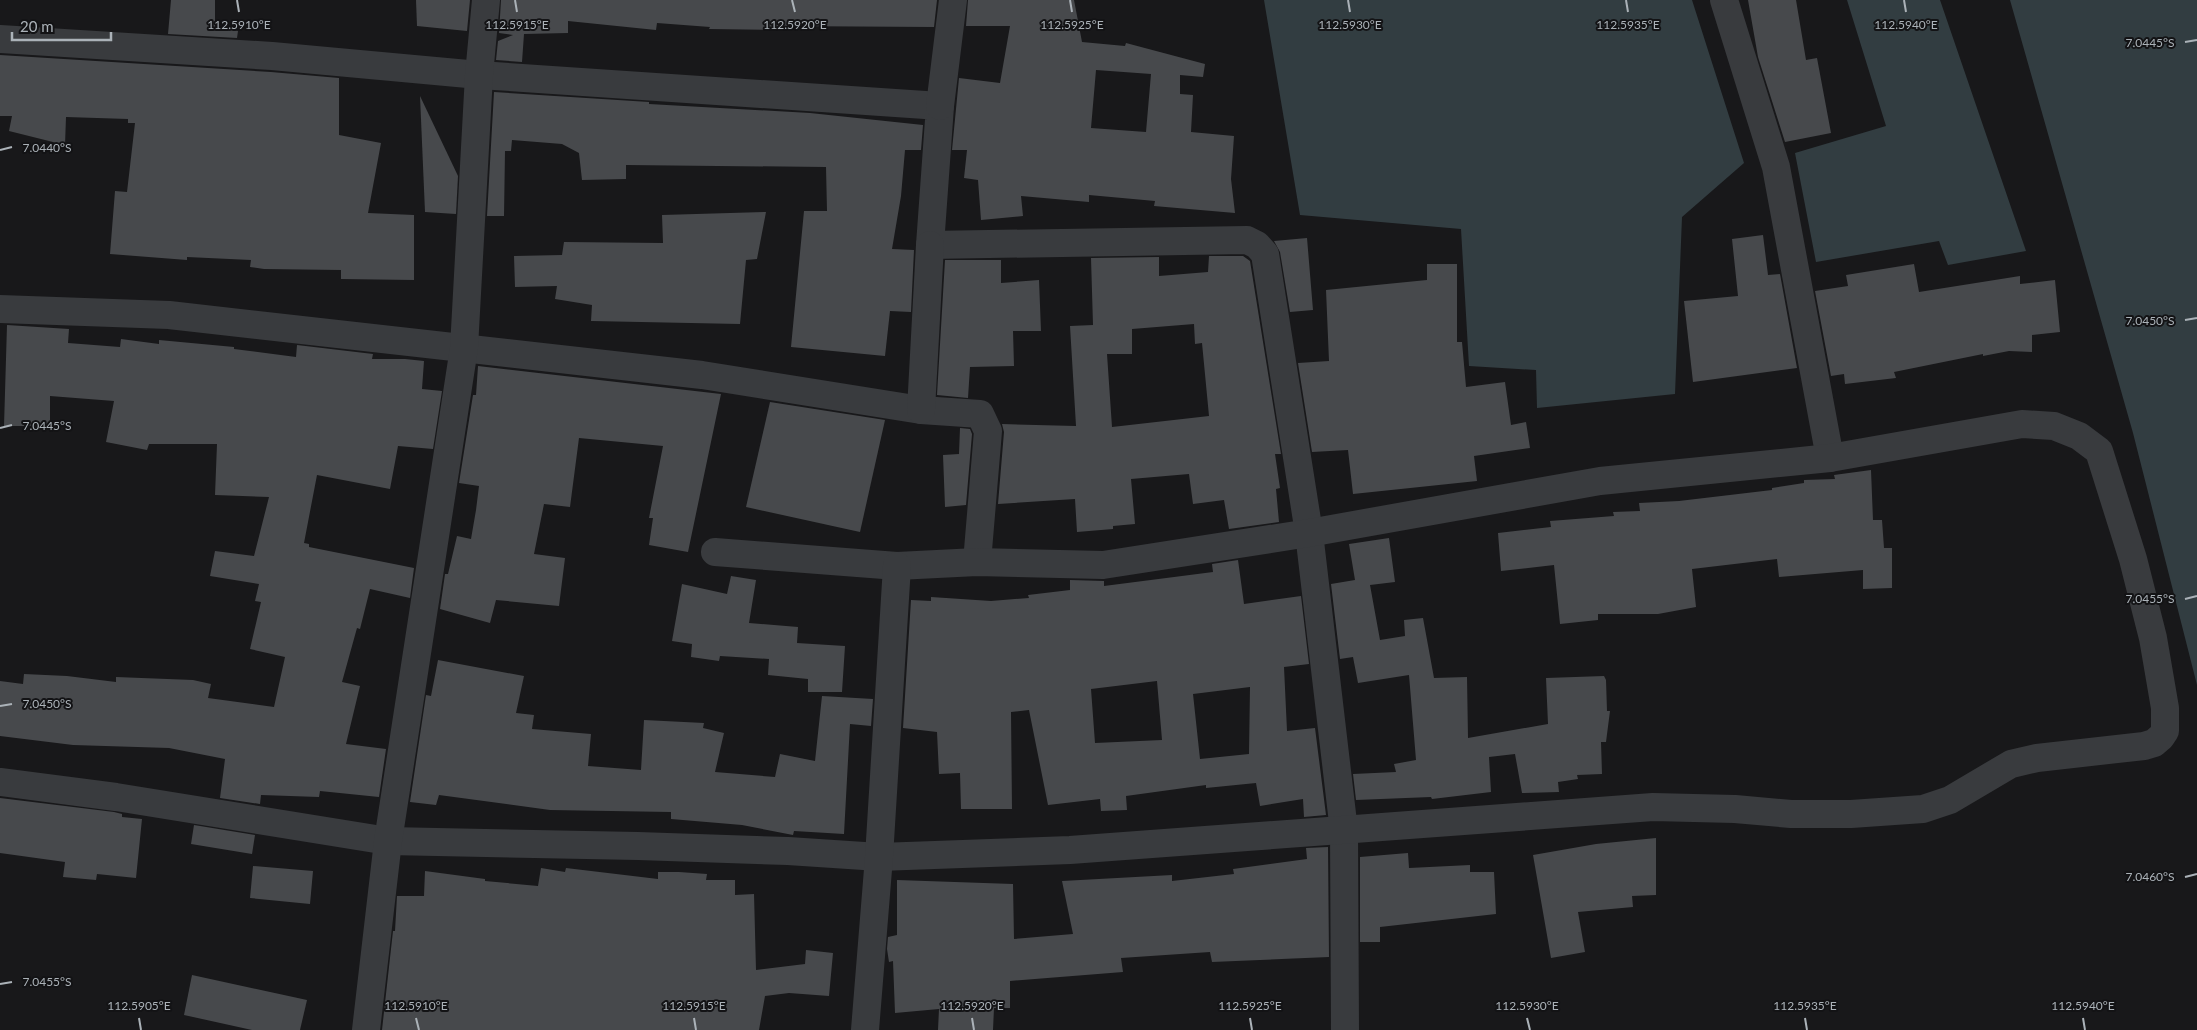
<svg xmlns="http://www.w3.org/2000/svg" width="2197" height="1030" viewBox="0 0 2197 1030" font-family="Lato,sans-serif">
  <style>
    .water { fill: #323d41 }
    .building { fill: #47494c; fill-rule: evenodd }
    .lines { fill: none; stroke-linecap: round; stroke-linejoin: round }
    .street { stroke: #393b3e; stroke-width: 28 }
    .ticks { fill: none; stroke: #abb2b8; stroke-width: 2 }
    .ticks-label { font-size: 12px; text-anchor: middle; fill: #abb2b8; stroke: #131315; stroke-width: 4; stroke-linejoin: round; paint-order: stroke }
  </style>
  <rect width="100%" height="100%" fill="#18181a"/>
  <!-- water -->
  <g class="water">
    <polygon points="1264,0 1692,0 1744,163 1682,217 1675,394 1537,408 1536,370 1469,366 1461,229 1300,215"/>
    <polygon points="1847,0 1940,0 2026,251 1948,265 1939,241 1816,262 1795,153 1886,126"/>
    <polygon points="2010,0 2197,0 2197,685 2133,433"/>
  </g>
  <!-- building -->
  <g class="building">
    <polygon points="171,0 215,0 215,27 238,31 237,38 168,34"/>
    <polygon points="416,0 470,0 467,31 417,26"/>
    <polygon points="501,0 937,0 934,27 779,26 779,30 709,29 710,27 657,23 656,30 568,21 568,33 524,34 522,62 496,60 498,41 513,35 499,33"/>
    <path d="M968 0H1074L1082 42 1125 46 1126 43 1205 64 1203 77 1180 75V94L1193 95 1191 132 1234 136 1231 179 1235 213 1154 206 1155 201 1089 195V202L1021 196 1023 216 981 220 978 180 964 178 967 150H952L959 78 1000 83 1010 26H966ZM1096 70 1151 74 1146 132 1091 128Z"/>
    <polygon points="1748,0 1796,0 1806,60 1817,58 1831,133 1785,142 1758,57"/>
    <polygon points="0,55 271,72 339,78 339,135 381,143 368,213 414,215 414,280 341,279 341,270 264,269 250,267 251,260 187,257 187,260 110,254 115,191 127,192 135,123 128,123 128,119 66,117 65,145 9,131 12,116 0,116"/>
    <polygon points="494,92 649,102 649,104 810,113 923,125 921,150 905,150 901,196 892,249 914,250 911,312 890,311 885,356 791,347 804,211 827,211 826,167 626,165 626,179 582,180 579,153 562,144 512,140 511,151 505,151 504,216 487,216"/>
    <polygon points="420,96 458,176 456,214 425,212"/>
    <polygon points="766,212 757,259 746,260 740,324 591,321 592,305 555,299 557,286 515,287 514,256 562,255 564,242 663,243 662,215"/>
    <polygon points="1763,235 1768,275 1780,274 1797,368 1693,382 1684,301 1738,296 1732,239"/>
    <polygon points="1307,238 1313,310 1290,312 1280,252 1274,241"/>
    <path d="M1209 256H1243L1250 261 1281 454H1275L1280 488 1276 489 1279 522 1229 529 1224 500 1193 504 1189 474 1131 479 1135 524 1113 526V529L1077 532 1075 499 998 504 1004 432 1002 424 1076 426 1070 326 1093 325 1091 258 1159 257V276L1208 272ZM1194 324 1195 344 1202 343 1209 416 1112 427 1107 354H1132V329Z"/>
    <polygon points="945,260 1001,260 1001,283 1039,280 1041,331 1013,331 1014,366 970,367 968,398 937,395"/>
    <polygon points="1427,264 1457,264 1457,342 1462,342 1466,387 1505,382 1511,425 1526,422 1530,448 1474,456 1477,481 1353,494 1348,450 1312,452 1298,363 1329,361 1326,290 1427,280"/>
    <polygon points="1914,264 1919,292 2020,276 2020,284 2055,280 2060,332 2032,335 2032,352 2009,351 1983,356 1983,354 1894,372 1896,378 1845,384 1844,374 1831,376 1815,291 1848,286 1846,275"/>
    <polygon points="7,325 69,329 68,343 120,347 121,339 159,344 159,340 234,347 234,349 296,357 297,345 373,354 372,359 405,359 424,361 422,389 442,391 433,449 398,446 390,489 317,475 304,543 309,544 309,547 414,568 410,598 370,589 360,629 357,628 342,682 360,686 346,744 386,749 379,797 320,791 319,797 261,795 260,804 220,798 225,759 169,748 73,745 0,736 0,681 23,684 24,674 67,676 116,682 116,677 193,680 211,684 208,698 274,707 285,657 250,649 261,602 255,601 259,584 210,576 215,551 254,556 269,497 215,495 217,444 149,444 147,450 106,442 114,401 50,396 50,426 4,426"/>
    <polygon points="478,366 721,394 688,552 649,545 653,518 649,518 663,446 579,438 570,507 544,504 534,554 565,558 559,606 496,600 490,623 440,609 445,574 448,574 457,536 471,539 476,510 479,486 459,483 473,395 476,395"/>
    <polygon points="770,402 885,420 860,532 746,507"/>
    <polygon points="960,428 970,429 972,434 966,505 945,507 943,455 959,454"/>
    <polygon points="1871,470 1873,520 1882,520 1884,548 1892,548 1892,588 1863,589 1863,570 1779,577 1777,559 1692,569 1696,607 1658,614 1598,614 1598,620 1560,624 1554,565 1501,571 1498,533 1551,527 1550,521 1614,516 1613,512 1640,511 1639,503 1679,501 1772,490 1772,488 1804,483 1804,480 1835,479 1834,475"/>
    <polygon points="1389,538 1395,582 1370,585 1380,640 1405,636 1404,620 1423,618 1434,678 1467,677 1468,738 1548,724 1546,678 1604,676 1606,680 1607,711 1610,711 1606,742 1601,742 1602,774 1577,775 1578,779 1558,782 1559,792 1522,793 1515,754 1489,757 1491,792 1432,799 1431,797 1356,800 1353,774 1396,772 1394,764 1416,760 1409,675 1358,683 1353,657 1340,659 1331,584 1355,580 1349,544"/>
    <path d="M1238 560 1244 604 1301 596 1309 664 1284 667 1287 731 1315 728 1326 815 1304 817 1303 799 1260 806 1256 783 1206 788V785L1126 796 1127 810 1101 811 1100 799 1048 805 1029 710 1011 712 1012 809H961L960 773 939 774 937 732 903 728 911 600 931 601V597L991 601 1029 598 1028 595 1070 590V580L1104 581V586L1213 572 1212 564ZM1157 681 1162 740 1095 743 1091 689ZM1250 687 1249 754 1200 759 1193 694Z"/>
    <polygon points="731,576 756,580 749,623 798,627 797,643 845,646 842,692 808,692 808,679 768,675 769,659 720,656 719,661 691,657 692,644 672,641 682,584 727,594"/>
    <polygon points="438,660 524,676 516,713 534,715 532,729 591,734 588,766 641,770 644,720 704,723 703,728 724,733 715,772 775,777 780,754 815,761 822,696 873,699 871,726 850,724 844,834 794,831 793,835 742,825 671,819 671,812 550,810 439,795 436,805 410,802 426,695 431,696"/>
    <polygon points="0,798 114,812 122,814 122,817 142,819 136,878 97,874 96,880 63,877 65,862 0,853"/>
    <polygon points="194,825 255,835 252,854 191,844"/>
    <polygon points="1656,838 1656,895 1632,896 1633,907 1578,912 1585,952 1551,958 1533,855 1596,844"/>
    <polygon points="1328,847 1329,957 1212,962 1210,952 1121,958 1123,972 1010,981 1010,1008 994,1008 993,1030 938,1030 939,1009 895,1013 893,961 889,962 887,949 888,937 897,935 897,880 1013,884 1014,939 1073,934 1062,881 1172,875 1172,881 1234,874 1233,869 1307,859 1306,848"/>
    <polygon points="1408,853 1409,868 1470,865 1470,872 1494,872 1496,914 1380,927 1380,942 1360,942 1360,857"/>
    <polygon points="253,866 313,871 310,904 250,898"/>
    <polygon points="541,868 565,872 566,868 658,879 658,872 679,872 707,874 706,880 735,880 735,895 754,894 756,970 805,964 806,950 833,953 829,996 789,993 765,996 759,1030 382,1030 393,931 395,931 397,896 424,896 425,871 485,879 485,881 538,886"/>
    <polygon points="192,975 307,1000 300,1030 252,1030 184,1015"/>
  </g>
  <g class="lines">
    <!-- street -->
    <g class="street">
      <polyline points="1724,0 1776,167 1830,458"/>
      <polyline points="0,39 272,56 479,75 940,106 930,245 1247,240 1257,245 1265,254 1309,533 1344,831 1345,1030"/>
      <polyline points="940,106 953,0"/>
      <polyline points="0,309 169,315 702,375 921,410 980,414 988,431 977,562"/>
      <polyline points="921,410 930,245"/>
      <polyline points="0,782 116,797 388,841 638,846 788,851 879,857 1070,850 1653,807 1735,809 1791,814 1851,814 1923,809 1950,800 2011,764 2037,758 2144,746 2154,743 2161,737 2165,731 2165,708 2153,638 2133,559 2099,451 2079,436 2054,426 2022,424 1830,458 1600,481 1309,533 1103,565 977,562 897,566 715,552"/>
      <polyline points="366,1030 388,841 464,348 479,75 486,0"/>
      <polyline points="865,1030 879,857 897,566"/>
    </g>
  </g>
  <!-- ticks -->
  <path class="ticks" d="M237 0 239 12M515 0 517 12M792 0 795 12M1070 0 1072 12M1348 0 1350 12M1626 0 1628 12M1904 0 1906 12M2185 42 2197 40M0 150 12 147M2185 320 2197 318M0 428 12 425M2185 599 2197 596M0 706 12 704M2185 877 2197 874M0 984 12 982M139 1018 141 1030M416 1018 419 1030M694 1018 696 1030M972 1018 974 1030M1250 1018 1252 1030M1527 1018 1530 1030M1805 1018 1807 1030M2083 1018 2085 1030"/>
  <g class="ticks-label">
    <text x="795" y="29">112.5920°E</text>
    <text x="1072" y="29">112.5925°E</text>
    <text x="1350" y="29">112.5930°E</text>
    <text x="239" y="29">112.5910°E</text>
    <text x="517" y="29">112.5915°E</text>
    <text x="1628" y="29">112.5935°E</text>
    <text x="1906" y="29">112.5940°E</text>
    <text x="2150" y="47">7.0445°S</text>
    <text x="47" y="152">7.0440°S</text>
    <text x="2150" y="325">7.0450°S</text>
    <text x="47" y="430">7.0445°S</text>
    <text x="2150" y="603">7.0455°S</text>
    <text x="47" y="708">7.0450°S</text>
    <text x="2150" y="881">7.0460°S</text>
    <text x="47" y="986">7.0455°S</text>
    <text x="139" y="1010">112.5905°E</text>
    <text x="416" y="1010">112.5910°E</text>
    <text x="694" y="1010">112.5915°E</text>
    <text x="972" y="1010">112.5920°E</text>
    <text x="1250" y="1010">112.5925°E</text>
    <text x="1527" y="1010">112.5930°E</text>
    <text x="1805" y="1010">112.5935°E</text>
    <text x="2083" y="1010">112.5940°E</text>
  </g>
  <!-- scale -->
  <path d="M12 32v8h99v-8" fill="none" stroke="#abb2b8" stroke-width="2.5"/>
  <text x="20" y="32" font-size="15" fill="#abb2b8" stroke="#131315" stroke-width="4" paint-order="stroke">20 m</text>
</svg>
